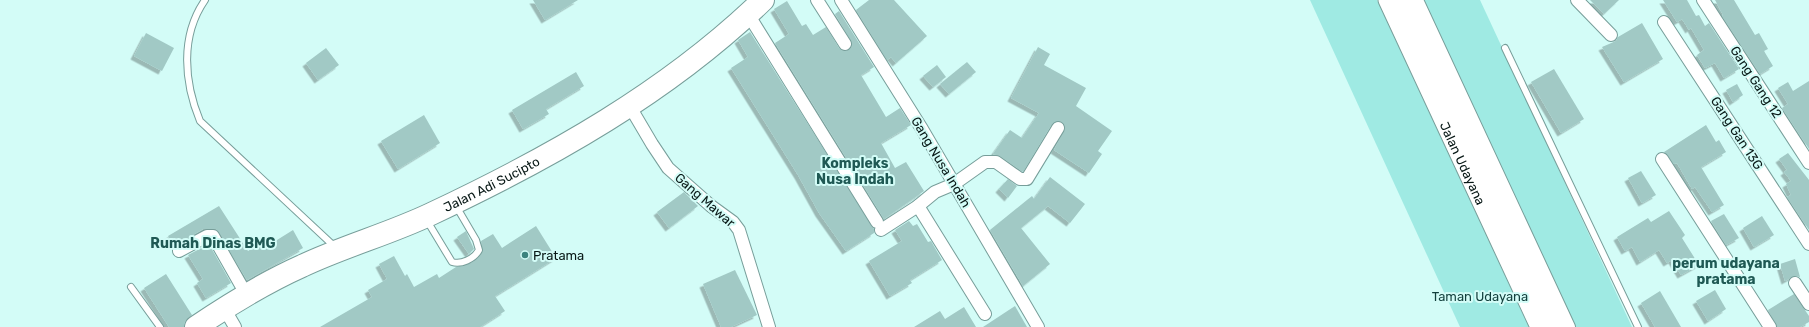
<svg xmlns="http://www.w3.org/2000/svg" width="1809" height="327" viewBox="0 0 1809 327" font-family="Rubik,sans-serif">
  <style>
    .green { fill: #9feae3 }
    .building { fill: #a1c9c5; filter: url(#shadow) }
    .lines { fill: none; stroke-linecap: round; stroke-linejoin: round }
    .lane-casing { stroke: #779e9a; stroke-width: 8 }
    .street-casing { stroke: #779e9a; stroke-width: 14 }
    .secondary-casing { stroke: #779e9a; stroke-width: 19 }
    .highway-casing { stroke: #779e9a; stroke-width: 24 }
    .lane { stroke: #fff; stroke-width: 6 }
    .street { stroke: #fff; stroke-width: 12 }
    .secondary { stroke: #fff; stroke-width: 17 }
    .highway { stroke: #fff; stroke-width: 22 }
    .poi-dot { fill: #3c837e; stroke: #d3fcf7; stroke-width: 1.5 }
    .labels { text-anchor: middle; dominant-baseline: central; stroke-width: 4; stroke-linejoin: round; paint-order: stroke }
    .street-label { font-size: 13px; fill: #081816; stroke: #d3fcf7 }
    .poi-label { font-size: 13px; fill: #081816; stroke: #d3fcf7; text-anchor: start }
    .park-label { font-size: 13px; fill: #123f3c; stroke: #d3fcf7 }
    .neighbourhood-label { font-size: 14px; font-weight: bold; fill: #1f5954; stroke: #d3fcf7 }
  </style>
  <defs>
    <filter id="shadow"><feDropShadow dx="-3.5" dy="3.5" stdDeviation="0" flood-color="#0004"/></filter>
  </defs>
  <rect width="100%" height="100%" fill="#d3fcf7"/>
  <!-- green -->
  <g class="green">
    <polygon points="1310,0 1377,0 1529,327 1460,327"/>
    <polygon points="1419,0 1480,0 1632,327 1572,327"/>
  </g>
  <!-- building -->
  <g class="building">
    <polygon points="533,0 578,0 545,20"/>
    <polygon points="869,0 894,0 927,36 896,63 891,57 887,60 856,10"/>
    <polygon points="1590,0 1619,0 1604,14"/>
    <polygon points="1663,0 1687,0 1696,16 1699,15 1705,26 1709,23 1739,69 1724,78 1715,63 1705,68 1697,55 1704,50 1691,28 1689,30 1682,19 1677,22"/>
    <polygon points="1715,0 1734,0 1755,35 1759,33 1768,49 1764,51 1773,66 1760,74 1722,16 1723,15"/>
    <polygon points="787,1 802,26 806,24 813,35 826,27 839,48 846,51 851,48 852,43 835,14 839,11 874,67 861,75 886,117 900,108 911,125 881,143 895,168 906,162 924,191 884,219 775,43 789,34 774,9"/>
    <polygon points="1642,23 1663,59 1624,82 1602,47 1616,41 1618,37"/>
    <polygon points="750,32 874,229 874,233 846,251 819,213 798,175 731,68 748,57 738,40"/>
    <polygon points="146,33 174,48 162,71 134,56"/>
    <polygon points="1038,47 1050,54 1044,65 1086,88 1076,106 1112,131 1098,151 1102,154 1089,173 1054,150 1065,129 1064,124 1059,121 1052,124 1023,172 1000,156 993,154 1010,130 1022,138 1039,113 1011,98"/>
    <polygon points="326,48 339,65 318,80 306,63"/>
    <polygon points="967,62 976,72 949,94 940,84"/>
    <polygon points="937,65 946,77 933,87 923,76"/>
    <polygon points="1554,69 1584,119 1561,133 1531,82"/>
    <polygon points="576,72 584,86 546,109 549,114 523,129 512,110"/>
    <polygon points="1809,81 1809,149 1782,108 1788,104 1778,88 1788,82 1793,91"/>
    <polygon points="1737,84 1743,95 1733,102 1726,90"/>
    <polygon points="424,115 440,143 398,169 381,141"/>
    <polygon points="1706,125 1716,142 1719,140 1726,152 1701,167 1724,205 1712,212 1695,187 1692,189 1677,163 1674,164 1664,152"/>
    <polygon points="1788,153 1809,180 1809,230 1787,197 1791,195 1786,184 1791,181 1784,172 1787,170 1779,159"/>
    <polygon points="1641,171 1656,195 1642,203 1628,178"/>
    <polygon points="1050,177 1085,204 1070,223 1048,206 1021,228 1050,264 1023,286 990,230 1032,196 1034,199"/>
    <polygon points="1008,179 1017,186 1008,198 999,189"/>
    <polygon points="684,192 698,206 669,228 657,212"/>
    <polygon points="219,206 248,251 266,240 269,245 293,230 303,248 247,280 216,229 203,229 174,246 168,236"/>
    <polygon points="1669,211 1685,235 1682,238 1699,265 1681,275 1672,260 1667,263 1659,250 1640,262 1632,247 1625,251 1617,237 1648,218 1651,222"/>
    <polygon points="1724,214 1739,238 1726,245 1711,221"/>
    <polygon points="1762,216 1774,235 1754,247 1743,228"/>
    <polygon points="909,221 913,226 917,224 928,242 931,241 942,260 910,280 912,283 890,296 869,261 902,241 895,230"/>
    <polygon points="536,226 556,258 495,296 505,311 480,327 320,327 372,297 368,290 387,279 379,264 394,256 405,276 407,274 414,287 437,274 439,278 456,267 473,262 483,251 481,241 493,234 502,248"/>
    <polygon points="466,231 474,249 469,254 457,237"/>
    <polygon points="209,244 231,283 206,298 197,283 203,279 188,255"/>
    <polygon points="1795,259 1800,277 1794,276 1785,281 1780,264"/>
    <polygon points="735,270 757,315 731,327 721,327 703,284"/>
    <polygon points="166,274 192,315 185,321 184,327 169,327 144,288"/>
    <polygon points="1715,290 1726,309 1708,321 1696,301"/>
    <polygon points="1660,291 1681,327 1655,327 1641,303"/>
    <polygon points="1794,294 1809,316 1809,322 1800,327 1777,327 1768,310"/>
    <polygon points="1015,306 1027,327 983,327"/>
    <polygon points="964,307 976,327 914,327 940,311 945,319"/>
  </g>
  <g class="lines">
    <!-- lane casing -->
    <g class="lane-casing">
      <g id="lane">
        <path d="M205 0C180 36 184 82 200 121L335 247"/>
        <polyline points="1505,48 1638,327"/>
        <path d="M426 219 452 262C461 265 474 259 479 250L476 240 456 206"/>
        <polyline points="131,287 160,327"/>
      </g>
    </g>
    <!-- street casing -->
    <g class="street-casing">
      <g id="street">
        <polyline points="817,0 845,44"/>
        <polyline points="841,0 922,129 1038,327"/>
        <polyline points="1417,0 1569,327"/>
        <polyline points="1577,0 1611,35"/>
        <polyline points="1703,0 1809,163"/>
        <polyline points="748,14 877,222"/>
        <polyline points="1664,22 1809,244"/>
        <polyline points="629,105 652,144 668,168 711,206 733,222 739,230 769,327"/>
        <polyline points="1662,159 1770,327"/>
        <polyline points="918,206 985,314"/>
        <polyline points="881,230 918,206 935,192 954,184 985,162 996,162 1020,179 1027,179 1058,128"/>
        <polyline points="179,251 207,236 213,236 246,294"/>
        <polyline points="1795,283 1809,304"/>
        <polyline points="224,308 235,327"/>
      </g>
    </g>
    <!-- secondary casing -->
    <g class="secondary-casing">
      <g id="secondary">
        <path id="s1" d="M1387 0 1539 327"/>
        <polyline points="1404,0 1556,327"/>
      </g>
    </g>
    <!-- highway casing -->
    <g class="highway-casing">
      <g id="highway">
        <path id="s2" d="M196 327C230 304 264 283 302 266 344 246 389 234 431 214 550 158 668 92 763 0"/>
      </g>
    </g>
    <!-- lane -->
    <use href="#lane" class="lane"/>
    <!-- street -->
    <use href="#street" class="street"/>
    <!-- secondary -->
    <use href="#secondary" class="secondary"/>
    <!-- highway -->
    <use href="#highway" class="highway"/>
  </g>
  <!-- markers -->
  <circle class="poi-dot" cx="525" cy="255" r="4"/>
  <g class="labels">
    <!-- street labels -->
    <g class="street-label">
      <text transform="translate(1756 82) rotate(57)">Gang Gang 12</text>
      <text transform="translate(1737 133) rotate(57)">Gang Gan 13G</text>
      <text transform="translate(941 162) rotate(59)">Gang Nusa Indah</text>
      <text stroke="none"><textPath href="#s1" startOffset="180">Jalan Udayana</textPath></text>
      <text stroke="none"><textPath href="#s2" startOffset="329">Jalan Adi Sucipto</textPath></text>
      <text transform="translate(705 200) rotate(41)">Gang Mawar</text>
    </g>
    <!-- poi labels -->
    <g class="poi-label">
      <text x="533" y="255">Pratama</text>
    </g>
    <!-- park labels -->
    <g class="park-label">
      <text x="1480" y="296">Taman Udayana</text>
    </g>
    <!-- neighbourhood labels -->
    <g class="neighbourhood-label">
      <text x="855" y="163">Kompleks<tspan x="855" dy="16">Nusa Indah</tspan></text>
      <text x="213" y="243">Rumah Dinas BMG</text>
      <text x="1726" y="263">perum udayana<tspan x="1726" dy="16">pratama</tspan></text>
    </g>
  </g>
</svg>
